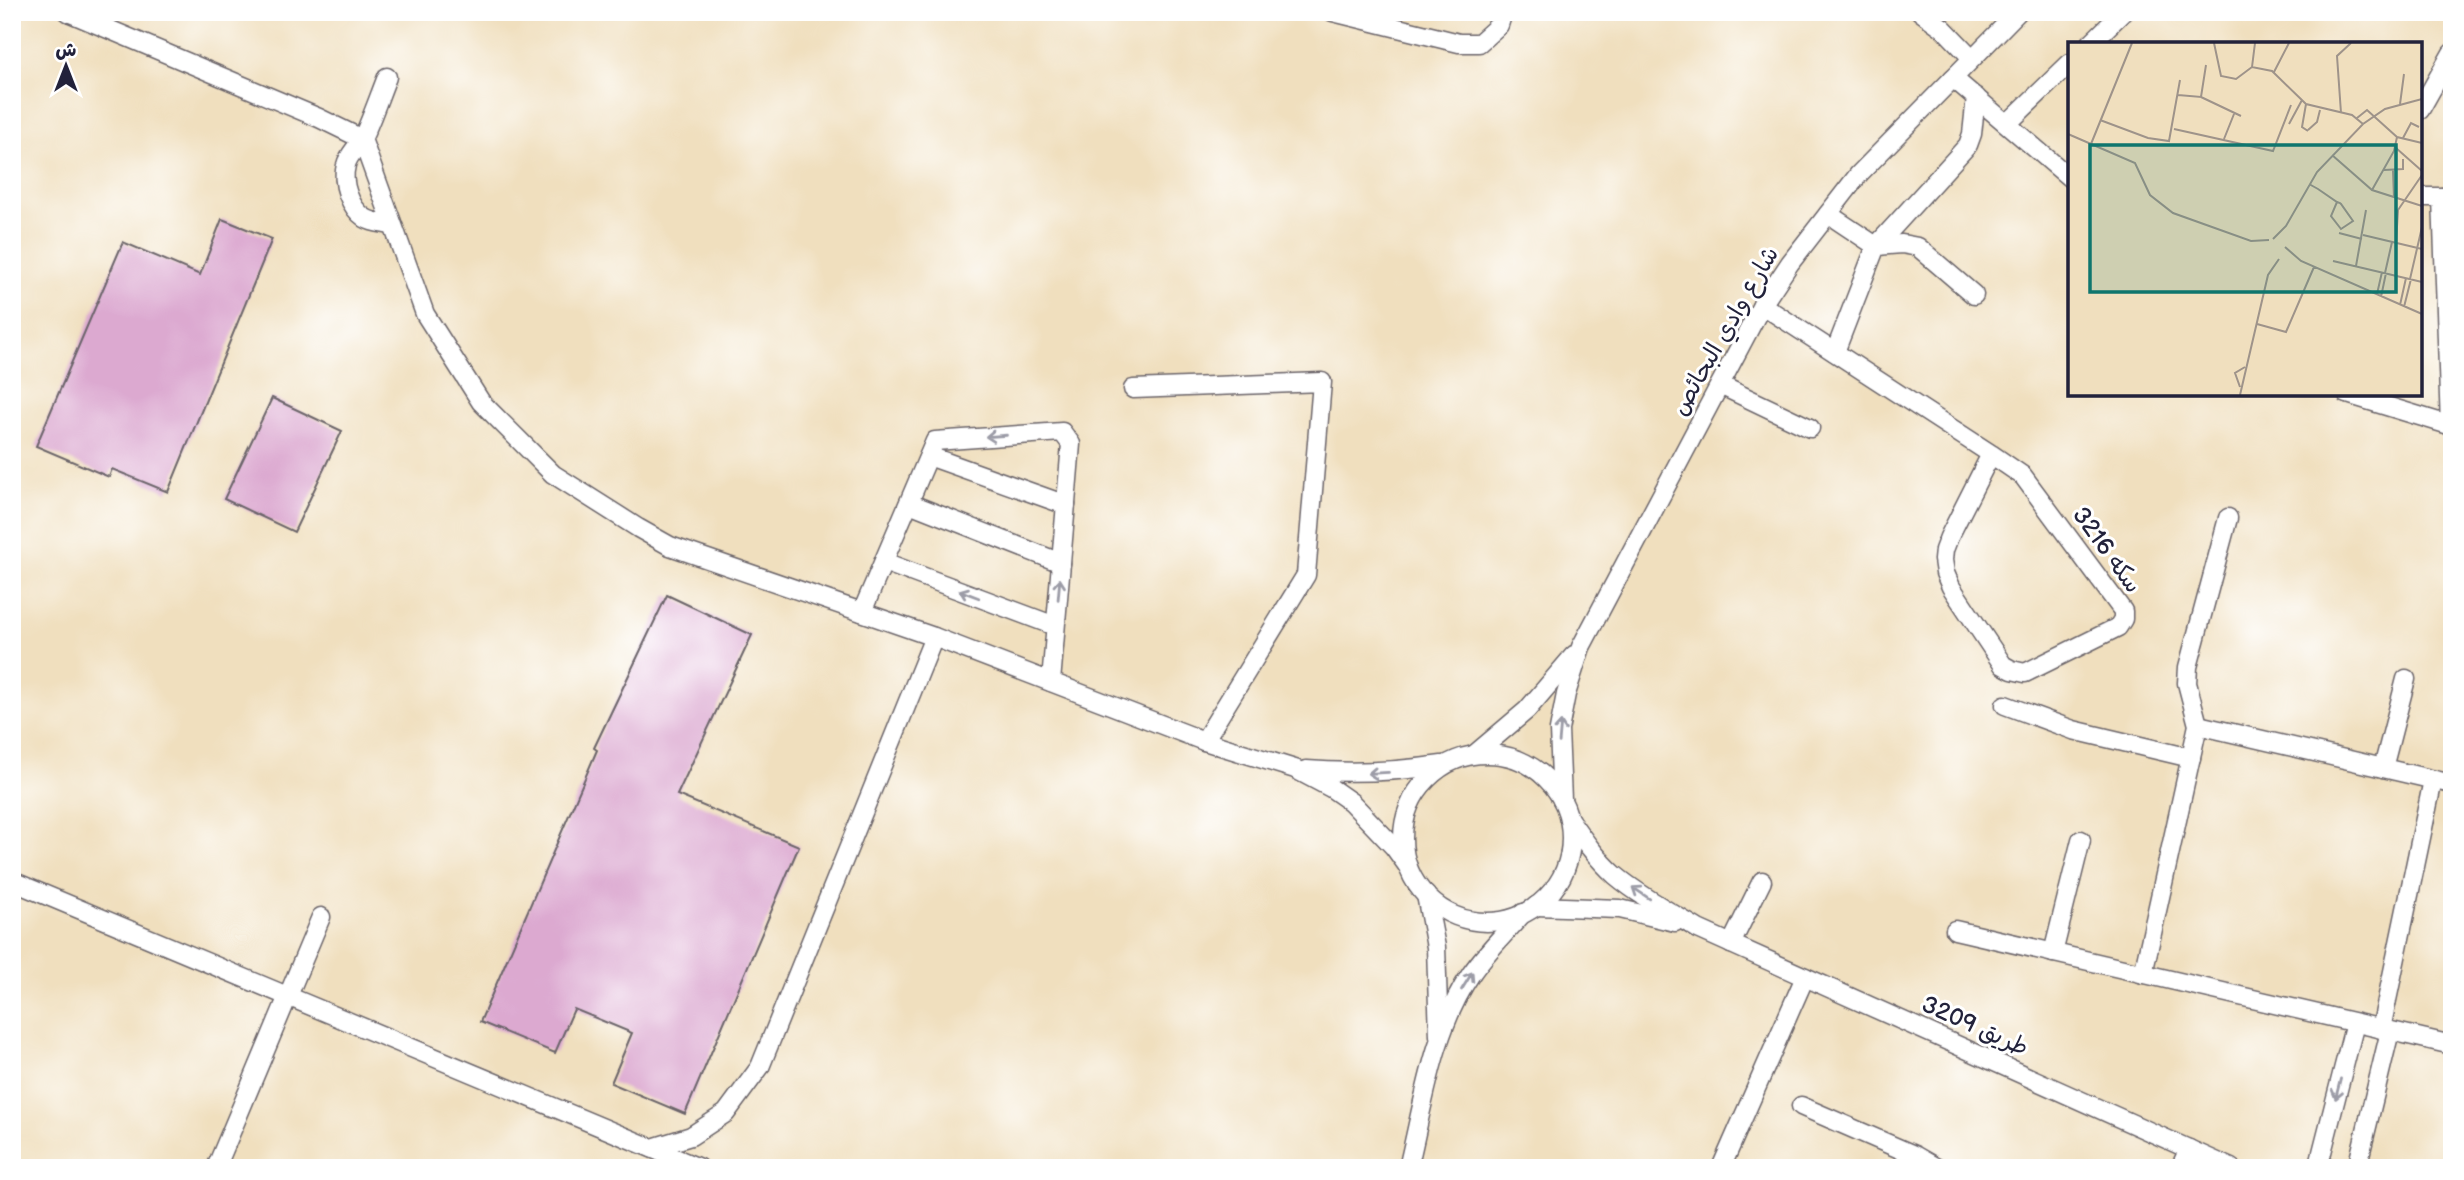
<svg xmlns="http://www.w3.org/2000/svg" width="2464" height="1180" viewBox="0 0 2464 1180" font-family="'Balsamiq Sans','Playpen Sans Arabic',sans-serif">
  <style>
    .building { fill: #dca9d0 }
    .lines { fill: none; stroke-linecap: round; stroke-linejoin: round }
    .minor-casing { stroke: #6a6469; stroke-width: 21 }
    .minor { stroke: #fff; stroke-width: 18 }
    .oneway { stroke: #9c9ca7 }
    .labels { text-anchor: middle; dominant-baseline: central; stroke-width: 6; stroke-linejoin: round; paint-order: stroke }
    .street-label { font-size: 24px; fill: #22223b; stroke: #fff }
    .inset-road { fill: none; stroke: #9e938a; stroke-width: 2 }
    .view { fill: #0f766e; fill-opacity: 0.15; stroke: #0f766e; stroke-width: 3.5 }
    .inset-edge { fill: none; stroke: #22223b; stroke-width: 3.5 }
  </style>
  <rect width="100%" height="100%" fill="#fff"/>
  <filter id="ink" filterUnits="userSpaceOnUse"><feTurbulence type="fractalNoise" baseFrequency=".0143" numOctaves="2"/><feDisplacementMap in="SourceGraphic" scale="14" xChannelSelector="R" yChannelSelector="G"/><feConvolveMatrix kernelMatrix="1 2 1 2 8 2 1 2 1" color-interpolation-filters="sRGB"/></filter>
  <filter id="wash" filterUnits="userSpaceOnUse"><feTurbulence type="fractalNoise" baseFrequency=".00686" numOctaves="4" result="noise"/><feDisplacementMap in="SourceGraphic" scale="28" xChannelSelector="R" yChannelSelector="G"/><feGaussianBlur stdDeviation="1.57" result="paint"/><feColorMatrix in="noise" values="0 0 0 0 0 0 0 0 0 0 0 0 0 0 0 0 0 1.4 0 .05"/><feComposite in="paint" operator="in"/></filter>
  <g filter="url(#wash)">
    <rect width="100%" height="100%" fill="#f0dfbe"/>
    <g id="blocks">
      <!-- building -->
      <g class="building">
        <polygon points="222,219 272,239 168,492 112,469 109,477 36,446 123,242 200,275"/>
        <polygon points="272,398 342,431 294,532 224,499"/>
        <polygon points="667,595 752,635 677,795 799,846 685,1114 611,1083 632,1033 574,1009 555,1053 480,1022 597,750 594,748"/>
      </g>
    </g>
  </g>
  <g filter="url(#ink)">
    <use href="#blocks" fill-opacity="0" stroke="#6a6469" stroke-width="2"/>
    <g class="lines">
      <!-- minor casing -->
      <g class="minor-casing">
        <g id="minor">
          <polyline points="68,12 319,118 362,139 425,314 481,402 553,474 638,528 670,546 934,637 1204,741 1295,769 1331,788 1351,802 1394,847 1407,865"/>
          <polyline points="1333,12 1459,43 1479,43 1499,25 1503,12"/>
          <polyline points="1921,12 1943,28 1972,58"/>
          <polyline points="2090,44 2123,12"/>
          <path d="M387 77C379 97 372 118 363 137 358 147 348 155 346 165 341 183 350 208 365 218 373 223 382 223 391 225"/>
          <polyline points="1953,78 2070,178"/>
          <polyline points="2420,110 2452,53"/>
          <polyline points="2008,123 2070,63"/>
          <polyline points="2420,197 2452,197"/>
          <polyline points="2442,197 2450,426"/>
          <polyline points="1828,214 1876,246 1902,244 1918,247 1974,295"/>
          <polyline points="1762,305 1991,454 2023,476 2123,611 2123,619 2118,627 2025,673 2012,670 2003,665 1951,587 1945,573 1943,560 1944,550 1949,537 1991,454"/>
          <polyline points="1835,352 1876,246 1968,145 1972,134 1976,97"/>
          <polyline points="1720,385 1810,428"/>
          <polyline points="1133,389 1322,382 1306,575 1204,741"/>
          <polyline points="2347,394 2452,426"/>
          <polyline points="929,456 1066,505"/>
          <polyline points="909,503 1061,563"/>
          <polyline points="884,562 1055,626"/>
          <polyline points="862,612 935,441 1062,432 1071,444 1051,682"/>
          <polyline points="2005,705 2073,730 2191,758"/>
          <polyline points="2198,725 2452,784"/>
          <polyline points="1475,754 1527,710 1574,655"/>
          <circle cx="1487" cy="838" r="84"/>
          <polyline points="2383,768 2406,679"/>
          <path d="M1306 770C1354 774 1394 772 1442 765"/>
          <polyline points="1562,800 1559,730 1566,694 1581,647 1762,305 1790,263 1859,174 2018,12"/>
          <path d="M1569 819C1583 839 1597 859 1615 875 1640 896 1670 912 1698 929L2231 1168"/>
          <polyline points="12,881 699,1168"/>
          <polyline points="1426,895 1436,947 1439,1036"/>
          <polyline points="1536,906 1620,909 1675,922"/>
          <polyline points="1955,930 2452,1045"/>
          <polyline points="1731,944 1762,881"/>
          <polyline points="2053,953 2081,840"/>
          <polyline points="2143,974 2198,725 2187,683 2188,667 2228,518"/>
          <polyline points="2381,1029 2433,780"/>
          <polyline points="1801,1106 1916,1156 1937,1168"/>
          <polyline points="652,1148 691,1136 726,1113 760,1067 934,637"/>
          <polyline points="216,1168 321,917"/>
          <path d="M1408 1168C1424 1103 1433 1030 1471 974 1486 952 1506 933 1523 913"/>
          <polyline points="1721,1168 1805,977"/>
          <polyline points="2180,1168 2189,1149"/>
          <polyline points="2318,1168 2355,1023"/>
          <polyline points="2357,1168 2390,1031"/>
        </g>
      </g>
      <!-- minor -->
      <use href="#minor" class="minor"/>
    </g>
    <!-- one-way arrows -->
    <defs><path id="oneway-shaft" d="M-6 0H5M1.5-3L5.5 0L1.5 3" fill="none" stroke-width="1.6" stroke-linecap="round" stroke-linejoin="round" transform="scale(1.75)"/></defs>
    <g class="oneway">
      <use href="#oneway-shaft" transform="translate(996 436) rotate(176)"/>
      <use href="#oneway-shaft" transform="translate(1059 589) rotate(-85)"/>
      <use href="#oneway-shaft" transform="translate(969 594) rotate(-159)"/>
      <use href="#oneway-shaft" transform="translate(1560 732) rotate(-85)"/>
      <use href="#oneway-shaft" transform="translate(1378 773) rotate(177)"/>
      <use href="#oneway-shaft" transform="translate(1641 893) rotate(-146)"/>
      <use href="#oneway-shaft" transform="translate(1467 981) rotate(-58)"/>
      <use href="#oneway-shaft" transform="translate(2338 1089) rotate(104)"/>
    </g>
  </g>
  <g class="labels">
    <!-- street labels -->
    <g class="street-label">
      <text transform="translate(1725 331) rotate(-60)">شارع وادي البحائص</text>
      <text transform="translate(2107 550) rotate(54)">سكه 3216</text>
      <text transform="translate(1975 1026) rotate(24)">طريق 3209</text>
    </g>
  </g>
  <!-- overview -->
  <g transform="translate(2068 42)">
    <rect width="354" height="354" fill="#f0dfbe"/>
    <path class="inset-road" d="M146 1 153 34 168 37 184 25 204 29 238 62 284 73 295 82M184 25 187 1M206 30 221 1M110 53 133 55 138 23M133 55 173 74M238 62 234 85 240 89M332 62 336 32M273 71 269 14 283 1M289 76 299 68 329 95 354 101M32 78 80 96 101 99 112 38M221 82 234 58M106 87 205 109 223 63M240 88 249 80 252 68M0 92 67 121 82 153 105 171 183 199 201 198M335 96 343 81 351 85M156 97 166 72M23 102 64 1M328 106 354 129M264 113 304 148 354 164M316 128 335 127V117M325 128 326 156M241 142 250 147 269 160 272 161 273 162 285 179 273 187 263 174 269 160M304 148 326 109 329 95M271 191 294 197M295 193 354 207M205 197 218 184 249 130 295 82 317 67 354 57M328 201 330 168 354 133M217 205 233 219 354 272M265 219 354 240M288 224 298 168M317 231 324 200M342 237 354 185M309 252 314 230M313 255 318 231M332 263 338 236M336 265 343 237M189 282 218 290 246 225M172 345 167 331 177 325M172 353 200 233 211 217"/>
    <path class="view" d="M22 103H328V250H22Z"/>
    <rect width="354" height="354" class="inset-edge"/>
  </g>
  <!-- margin -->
  <rect width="2464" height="1180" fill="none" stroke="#fff" stroke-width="42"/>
  <!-- north arrow -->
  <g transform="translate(66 66)" stroke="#ffffff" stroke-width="5" paint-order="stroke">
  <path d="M0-5L12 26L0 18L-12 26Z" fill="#22223b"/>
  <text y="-10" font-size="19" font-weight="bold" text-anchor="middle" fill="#22223b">ش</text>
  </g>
</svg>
